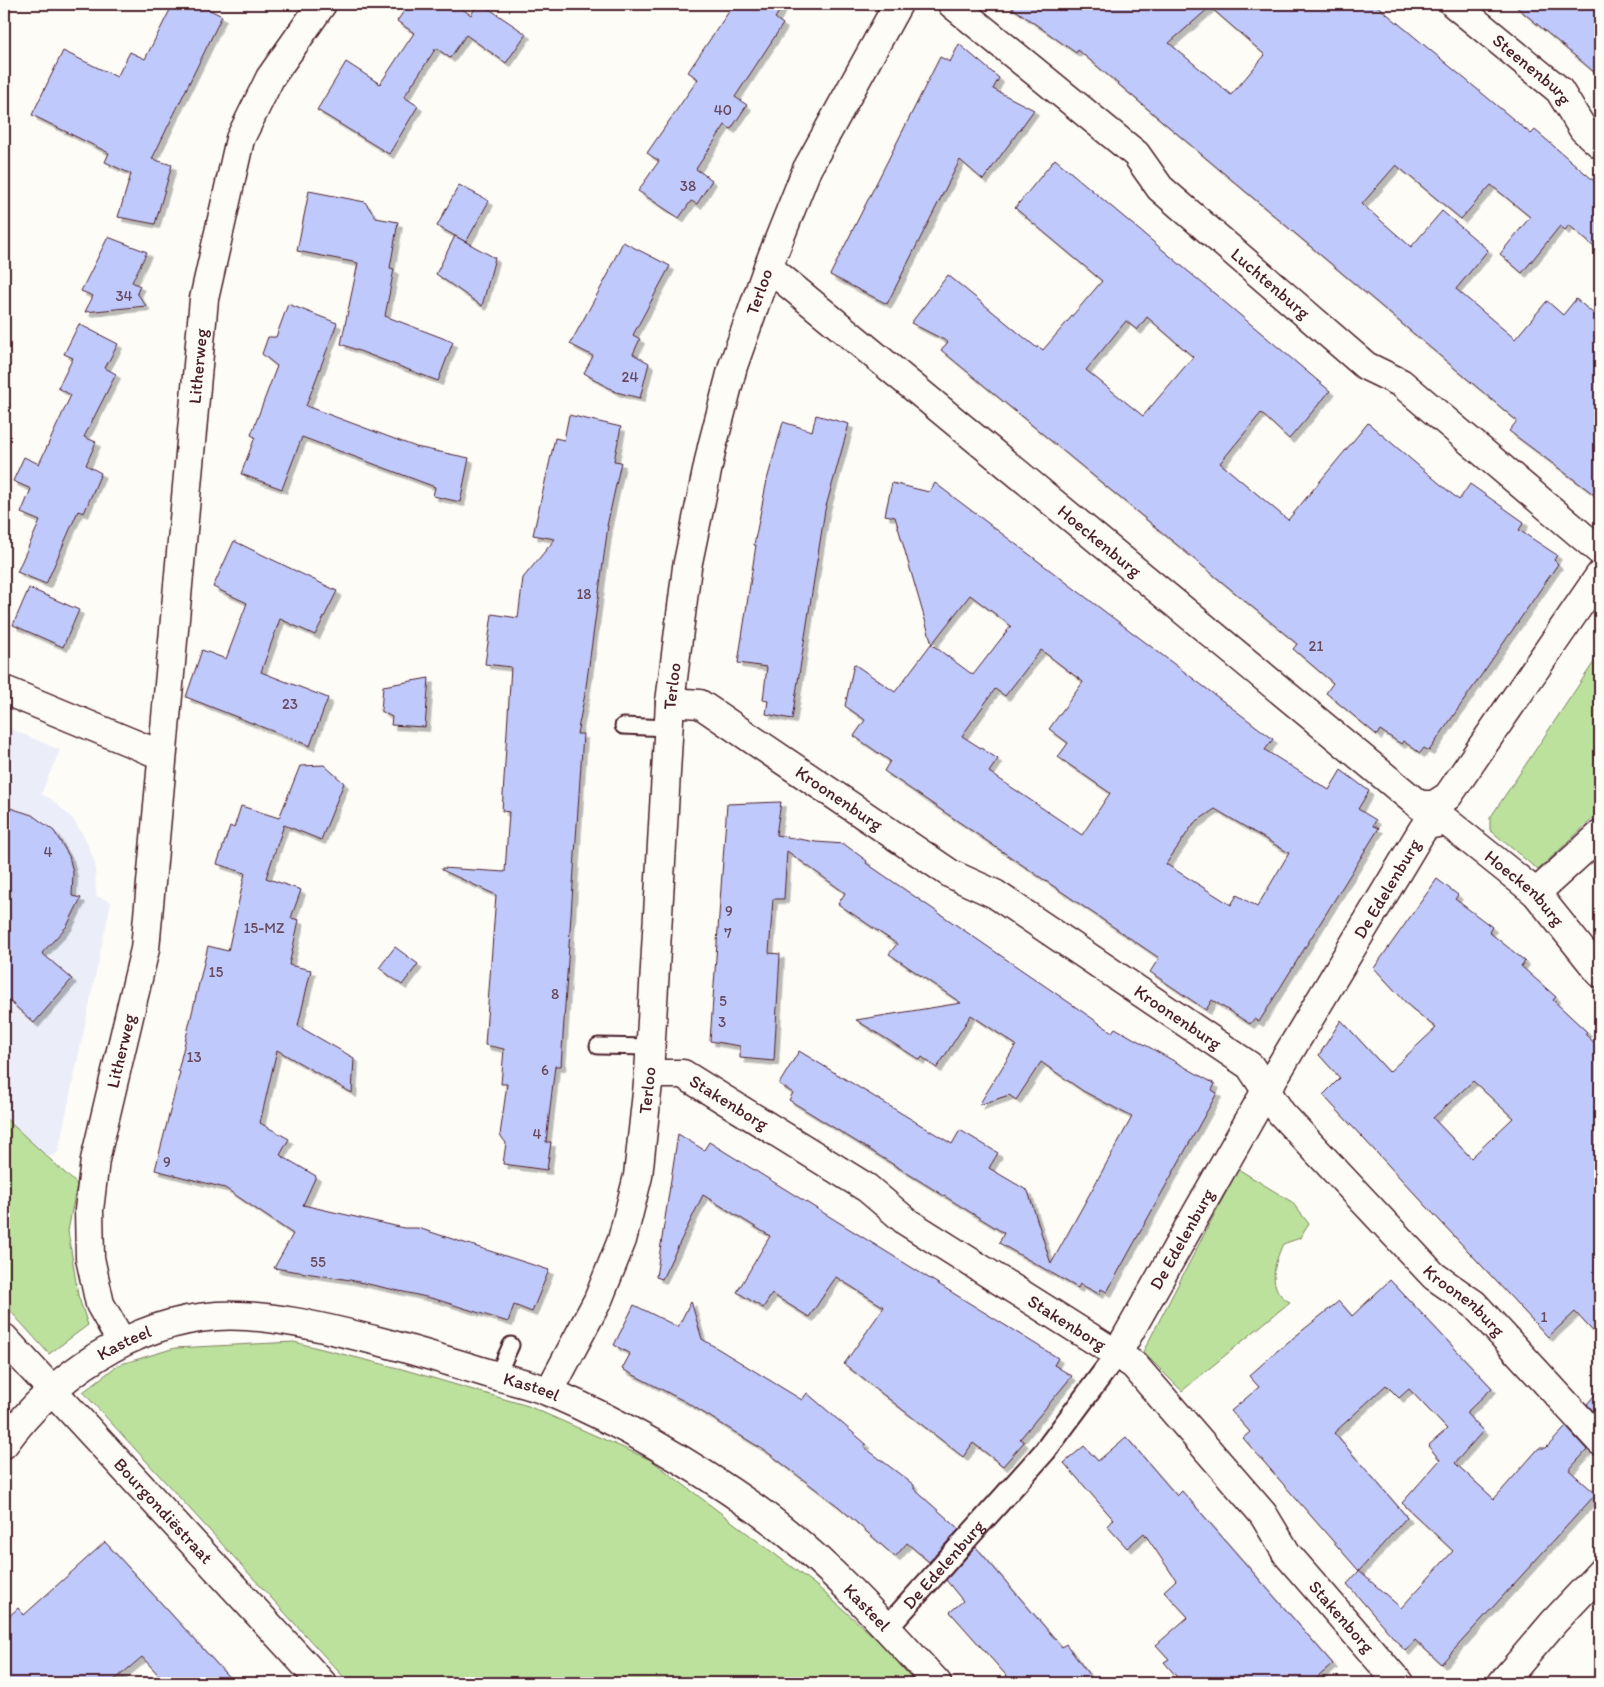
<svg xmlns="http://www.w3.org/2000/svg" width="1604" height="1687" viewBox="0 0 1604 1687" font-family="Itim,sans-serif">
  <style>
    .built { fill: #ebedf8 }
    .green { fill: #bbe19c; stroke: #828064 }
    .building { fill: #c0c9fb; stroke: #4a1f2b; fill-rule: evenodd; filter: url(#shadow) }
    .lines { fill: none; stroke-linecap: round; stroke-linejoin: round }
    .service-casing { stroke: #4a1f2b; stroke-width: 19 }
    .pedestrian-casing { stroke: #4a1f2b; stroke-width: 25 }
    .minor-casing { stroke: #4a1f2b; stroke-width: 31 }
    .service { stroke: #fdfcf7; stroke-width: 15 }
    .pedestrian { stroke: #fdfcf7; stroke-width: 21 }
    .minor { stroke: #fdfcf7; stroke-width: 28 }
    .labels { text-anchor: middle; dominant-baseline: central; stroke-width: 4.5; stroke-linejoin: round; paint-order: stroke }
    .number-label { font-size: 15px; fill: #684a5f }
    .street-label { font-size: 18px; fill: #4a1f2b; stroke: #fdfcf7 }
  </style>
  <defs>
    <filter id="shadow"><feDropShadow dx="4.5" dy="4.5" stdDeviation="0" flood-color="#0004"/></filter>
  </defs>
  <rect width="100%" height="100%" fill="#fdfcf7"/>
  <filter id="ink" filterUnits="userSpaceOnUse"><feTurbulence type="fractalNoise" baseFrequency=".02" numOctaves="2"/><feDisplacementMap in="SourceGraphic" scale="10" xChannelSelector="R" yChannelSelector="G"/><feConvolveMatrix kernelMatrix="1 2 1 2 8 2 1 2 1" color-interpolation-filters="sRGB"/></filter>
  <g filter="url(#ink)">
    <!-- built -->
    <polygon class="built" points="4,726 60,750 41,794 51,799 72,818 85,838 95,863 96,896 111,902 58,1152 53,1156 46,1156 4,1117"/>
    <!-- green -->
    <g class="green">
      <polygon points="1600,653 1600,812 1538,870 1490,830 1490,818"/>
      <polygon points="4,1117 77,1184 68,1231 78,1295 88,1325 49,1354 4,1304"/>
      <path d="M1238 1169 1292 1202 1309 1224 1300 1238 1283 1244C1274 1263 1266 1290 1290 1302L1182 1391 1143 1352Z"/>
      <polygon points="294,1342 402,1369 528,1406 651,1460 818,1587 900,1660 915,1683 349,1683 83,1392 118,1365 175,1348"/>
    </g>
    <!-- building -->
    <g class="building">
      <polygon points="173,4 198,4 222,16 152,159 172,165 155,224 118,217 131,174 105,162 109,153 32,115 63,51 117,77 130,52 145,59"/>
      <polygon points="409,4 455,4 471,15 478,4 482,4 526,34 506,63 466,35 450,58 436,48 404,97 418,106 389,154 317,110 346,62 380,84 414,33 397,21"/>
      <polygon points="734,4 784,4 775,18 783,24 735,97 747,105 731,129 725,125 696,169 712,180 697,204 691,201 679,218 638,191 659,161 647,153 698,79 688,72"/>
      <path d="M1007 4H1375L1531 134 1535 130 1600 186V252L1569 225 1565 230 1560 226 1522 273 1500 254 1530 217 1491 185 1461 219 1396 165 1362 204 1411 247 1442 211 1488 250 1456 289 1515 339 1547 301 1563 315 1576 299 1600 319V499L1509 431 1517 421 1078 50 1076 53ZM1210 7 1265 55 1231 95 1169 43Z"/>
      <polygon points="1513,4 1600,4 1600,77"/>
      <polygon points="959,44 999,78 993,89 1034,110 983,180 960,160 887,304 830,275 940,57 950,62"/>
      <path d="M1055 159 1330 391 1289 439 1261 413 1220 463 1288 520 1368 423 1459 500 1470 484 1524 522 1519 530 1557 555 1554 560 1558 564 1429 751 1424 748 1420 753 1403 741 1401 744 1380 730 1377 735 1326 693 1333 683 1293 649 1297 644 941 350 948 342 911 323 948 275 1037 348 1038 346 1043 350 1102 281 1015 208ZM1147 317 1193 357 1143 416 1086 370 1126 321 1137 330Z"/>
      <polygon points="459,185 489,201 466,242 437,226"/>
      <polygon points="309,191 365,202 376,218 398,222 390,268 394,269 385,316 453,342 438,381 341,344 358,263 297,251"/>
      <polygon points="455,236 495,258 482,306 436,274"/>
      <polygon points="108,237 147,252 132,282 140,286 137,293 146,306 85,312 93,296 81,291"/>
      <polygon points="623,242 670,266 633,335 640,339 633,354 649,363 640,398 616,392 584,373 593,356 570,344 610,271 609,270"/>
      <polygon points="288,304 337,323 306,406 416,447 469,458 460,502 433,496 435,487 302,437 282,489 241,474 255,437 251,435 277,366 262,354 268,337 276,337"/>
      <polygon points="79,324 118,344 105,368 116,374 84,437 96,442 86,465 101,473 84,513 78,511 46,584 17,572 40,521 21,513 31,489 13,481 24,457 39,464 71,395 58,388 73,358 64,354"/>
      <polygon points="569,415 621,427 614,461 621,462 607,526 608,526 585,694 577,734 583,734 561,1066 555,1066 546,1142 551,1142 547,1170 503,1164 506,1143 500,1135 507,1084 501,1084 504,1049 485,1045 496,895 442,870 442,868 505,872 509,812 502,811 511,667 485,664 492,614 518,618 523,578 555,539 533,535 555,438 564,440"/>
      <polygon points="816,415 849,424 825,510 792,719 766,714 768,701 763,700 767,667 738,663 756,545 754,545 767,480 783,422 812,431"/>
      <path d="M892 483 929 492 935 483 1273 739 1265 750 1329 790 1341 770 1369 791 1358 809 1376 820 1373 826 1379 828 1259 1022 1254 1019 1250 1024 1212 1000 1206 1010 1150 972 1159 958 884 771 890 761 854 736 865 720 845 706 854 664 895 692 931 644 973 675 1011 626 970 595 932 644 895 517 885 515ZM1041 650 1083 682 1049 729 1068 743 1058 757 1110 793 1082 835 989 772 998 759 962 736 995 689 1005 696ZM1215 809 1289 853 1257 907 1237 895 1231 905 1166 864 1194 823Z"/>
      <polygon points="234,541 337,591 315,635 280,619 261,672 328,698 310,746 186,697 202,650 226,659 247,603 213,587"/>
      <polygon points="29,588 79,610 63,647 13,625"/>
      <polygon points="429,678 425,727 391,725 392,717 381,711 383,686"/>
      <polygon points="324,765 344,783 321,840 284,825 266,878 301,890 291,918 299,920 289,965 311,970 298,1026 354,1058 352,1093 277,1050 260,1123 289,1139 280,1155 316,1176 303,1205 404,1228 418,1228 549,1270 532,1312 514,1305 508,1322 435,1299 350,1280 274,1268 293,1234 225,1188 155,1170 180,1072 178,1071 208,946 228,951 245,873 217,864 230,826 234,828 241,806 279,818 300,766"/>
      <polygon points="781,802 776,835 816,842 844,844 867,861 866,863 1112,1032 1115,1028 1215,1084 1212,1090 1217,1093 1107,1292 1101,1289 1099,1294 1080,1284 1078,1288 999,1243 1004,1233 789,1100 793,1093 779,1084 799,1051 952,1144 960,1130 998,1153 989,1168 1028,1191 1051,1264 1132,1117 1083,1091 1041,1062 1016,1100 1009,1095 979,1105 1016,1045 971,1015 937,1068 922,1057 920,1060 856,1020 961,1003 889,954 897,944 838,904 845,893 787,851 784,899 773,899 769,953 780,954 774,1061 740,1058 740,1046 710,1041 727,804"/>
      <polygon points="4,806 32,815 54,831 69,856 73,873 72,896 81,898 67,926 42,953 72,979 34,1023 4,996"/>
      <path d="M1437 879 1458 895 1455 899 1492 927 1489 932 1525 961 1521 966 1556 997 1553 1000 1587 1032 1585 1034 1600 1048V1339L1575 1312 1548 1337 1323 1095 1340 1078 1319 1055 1341 1020 1389 1072 1436 1028 1409 1006 1374 968ZM1473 1081 1513 1118 1471 1158 1433 1118Z"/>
      <polygon points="395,947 418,964 402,985 379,968"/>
      <polygon points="678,1134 704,1150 709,1142 1058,1358 1054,1365 1072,1376 1020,1439 1024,1442 1003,1466 973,1443 963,1457 844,1364 884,1307 836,1277 809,1317 772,1294 763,1308 737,1292 770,1236 703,1195 662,1279 656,1277"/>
      <path d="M1390 1280 1492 1388 1466 1413 1483 1431 1455 1463 1494 1499 1539 1448H1546L1566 1427 1587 1450 1569 1470 1596 1494 1441 1664 1415 1640 1405 1651 1347 1584 1359 1571 1243 1438 1250 1432 1231 1411 1259 1387 1249 1376 1277 1351 1339 1301 1352 1316ZM1386 1385 1399 1398 1409 1389 1447 1429 1428 1446 1440 1460 1402 1503 1453 1551 1401 1608 1359 1571 1407 1517 1334 1433Z"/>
      <polygon points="691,1301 702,1339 802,1400 807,1393 866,1444 864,1447 914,1485 914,1489 959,1529 929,1562 907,1543 895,1557 839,1507 767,1452 686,1402 622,1369 630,1354 614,1345 634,1305 678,1327"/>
      <polygon points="1600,1389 1600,1418 1587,1404"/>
      <polygon points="1126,1437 1177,1496 1182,1491 1333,1664 1311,1683 1182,1683 1164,1662 1169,1659 1156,1645 1188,1617 1164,1591 1176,1580 1144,1533 1127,1548 1107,1526 1113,1519 1064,1463 1084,1446 1098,1461"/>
      <polygon points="105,1542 195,1640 234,1683 166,1683 142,1657 111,1683 4,1683 4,1621 18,1608 24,1615"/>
      <polygon points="976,1547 1062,1647 1066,1644 1095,1683 1013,1683 950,1612 963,1601 946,1580"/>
    </g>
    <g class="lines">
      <!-- service casing -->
      <g class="service-casing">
        <g id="service">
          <polyline points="623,726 668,728"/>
          <polyline points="598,1046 650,1047"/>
          <polyline points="497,1376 511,1345"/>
        </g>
      </g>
      <!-- pedestrian casing -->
      <g class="pedestrian-casing">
        <g id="pedestrian">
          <path id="s1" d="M887 1628 1045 1451 1117 1354"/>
        </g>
      </g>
      <!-- minor casing -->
      <g class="minor-casing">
        <g id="minor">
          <path id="s2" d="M952 4 1136 154 1160 188 1366 366 1401 383 1600 551"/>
          <path id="s3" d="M1454 4 1559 90 1583 129 1600 144"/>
          <path id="s4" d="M768 267 1419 805H1434L1448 796 1600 575"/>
          <polyline points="4,690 161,755"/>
          <path id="s5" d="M670 702 700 704 951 874 995 894 1250 1066 1281 1113 1434 1276 1474 1304 1600 1441"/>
          <polyline points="1536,893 1600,835"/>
          <path id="s6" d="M649 1074H683L867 1188 907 1222 1134 1365 1263 1514 1287 1554 1399 1683"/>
          <path id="s7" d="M4 1338 322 1683"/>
          <path id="s8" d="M121 1341 100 1304 90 1258 89 1210 95 1160 145 949 204 299 240 139 270 78 322 4"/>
          <path id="s9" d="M1117 1354 1267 1089 1423 829 1428 825 1446 821 1536 893 1600 973"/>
          <path id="s10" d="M549 1392 598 1300 622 1240 638 1176 649 1074 670 702 687 567 712 447 733 366 768 267 807 169 898 4"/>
          <path id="s11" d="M4 1444C53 1376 132 1322 217 1316 267 1313 326 1328 374 1340 414 1350 454 1363 494 1375 513 1381 534 1385 552 1393 624 1424 692 1464 756 1509 824 1558 881 1621 937 1683"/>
          <polyline points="1502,1683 1554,1622 1600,1573"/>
        </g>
      </g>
      <!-- service -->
      <use href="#service" class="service"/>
      <!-- pedestrian -->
      <use href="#pedestrian" class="pedestrian"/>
      <!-- minor -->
      <use href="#minor" class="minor"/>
    </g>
  </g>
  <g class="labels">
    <!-- number labels -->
    <g class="number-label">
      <text x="723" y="110">40</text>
      <text x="688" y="186">38</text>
      <text x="124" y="296">34</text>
      <text x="630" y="377">24</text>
      <text x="584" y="594">18</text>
      <text x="1316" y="646">21</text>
      <text x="290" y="704">23</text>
      <text x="48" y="852">4</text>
      <text x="729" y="911">9</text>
      <text x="264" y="928">15-MZ</text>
      <text x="728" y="933">7</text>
      <text x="216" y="972">15</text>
      <text x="555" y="994">8</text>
      <text x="723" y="1001">5</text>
      <text x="722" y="1022">3</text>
      <text x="194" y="1057">13</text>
      <text x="545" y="1070">6</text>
      <text x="537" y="1134">4</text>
      <text x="167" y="1162">9</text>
      <text x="318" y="1262">55</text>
      <text x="1544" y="1317">1</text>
    </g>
    <!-- street labels -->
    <g class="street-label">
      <text stroke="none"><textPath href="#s3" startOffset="102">Steenenburg</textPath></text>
      <text stroke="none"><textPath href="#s2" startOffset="425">Luchtenburg</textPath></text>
      <text stroke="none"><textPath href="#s10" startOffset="1131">Terloo</textPath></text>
      <text stroke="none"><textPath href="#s8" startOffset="990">Litherweg</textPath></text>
      <text stroke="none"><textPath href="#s4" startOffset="430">Hoeckenburg</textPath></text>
      <text stroke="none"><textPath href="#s10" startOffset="726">Terloo</textPath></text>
      <text stroke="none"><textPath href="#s5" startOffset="198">Kroonenburg</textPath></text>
      <text stroke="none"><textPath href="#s9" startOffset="538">De Edelenburg</textPath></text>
      <text stroke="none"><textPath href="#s9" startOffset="736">Hoeckenburg</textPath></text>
      <text stroke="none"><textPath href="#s5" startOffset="602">Kroonenburg</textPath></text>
      <text stroke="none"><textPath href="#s8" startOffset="300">Litherweg</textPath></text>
      <text stroke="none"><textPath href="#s10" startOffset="321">Terloo</textPath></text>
      <text stroke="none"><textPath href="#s6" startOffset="88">Stakenborg</textPath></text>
      <text stroke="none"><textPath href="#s9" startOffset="132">De Edelenburg</textPath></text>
      <text stroke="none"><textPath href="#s5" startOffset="1008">Kroonenburg</textPath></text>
      <text stroke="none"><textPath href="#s6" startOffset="492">Stakenborg</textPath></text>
      <text stroke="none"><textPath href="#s11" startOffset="159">Kasteel</textPath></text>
      <text stroke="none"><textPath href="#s11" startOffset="580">Kasteel</textPath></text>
      <text stroke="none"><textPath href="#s7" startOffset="235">Bourgondiëstraat</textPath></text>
      <text stroke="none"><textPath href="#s1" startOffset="85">De Edelenburg</textPath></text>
      <text stroke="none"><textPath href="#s11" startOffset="985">Kasteel</textPath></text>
      <text stroke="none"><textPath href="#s6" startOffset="898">Stakenborg</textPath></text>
    </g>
  </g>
  <!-- margin -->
  <rect width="1604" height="1687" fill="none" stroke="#fdfcf7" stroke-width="20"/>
  <rect x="10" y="10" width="1584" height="1667" fill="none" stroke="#4a1f2b" stroke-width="2" filter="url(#ink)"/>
</svg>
